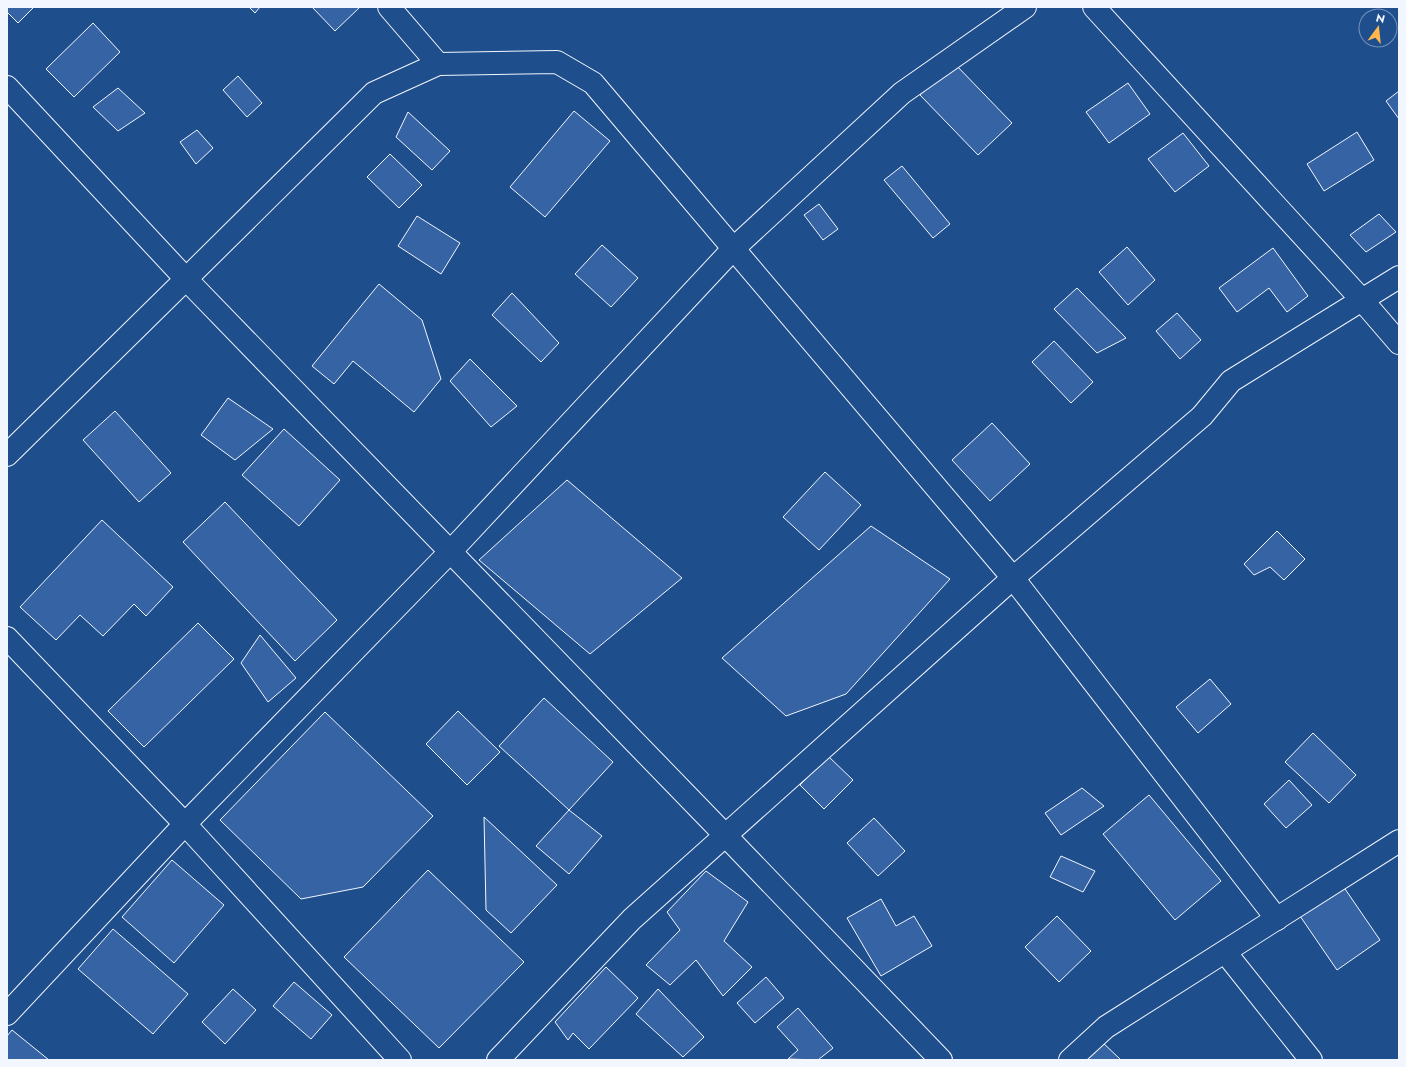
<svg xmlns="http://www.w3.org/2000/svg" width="1406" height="1067" viewBox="0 0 1406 1067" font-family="Jost,sans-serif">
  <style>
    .building { fill: #3563a3; stroke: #f2f6ff }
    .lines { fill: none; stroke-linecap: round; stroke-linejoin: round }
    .minor-casing { stroke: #f2f6ff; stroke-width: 24 }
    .minor { stroke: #1f4e8c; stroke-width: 22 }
  </style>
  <rect width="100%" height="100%" fill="#1f4e8c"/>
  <!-- building -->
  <g class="building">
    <polygon points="7,7 34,7 18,23 7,12"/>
    <polygon points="249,7 260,7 255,13"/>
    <polygon points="312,7 360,7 335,31"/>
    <polygon points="93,23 120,52 74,97 46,69"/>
    <polygon points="954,63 1012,123 978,155 920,95"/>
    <polygon points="238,76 262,103 247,117 223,90"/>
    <polygon points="1128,83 1150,114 1109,143 1086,112"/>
    <polygon points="118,88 145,113 118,131 93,107"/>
    <polygon points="1399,91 1399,119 1386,101"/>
    <polygon points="574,111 610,141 545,217 510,187"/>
    <polygon points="408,112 450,151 432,170 396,137"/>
    <polygon points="197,130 213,148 196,164 180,142"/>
    <polygon points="1357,132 1374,160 1324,191 1307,164"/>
    <polygon points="1183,133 1209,166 1175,192 1148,159"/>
    <polygon points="390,154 422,185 399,208 367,177"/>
    <polygon points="902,166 950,224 933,238 884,180"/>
    <polygon points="819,204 838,229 823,240 804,215"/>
    <polygon points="1379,214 1396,232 1366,252 1350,235"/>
    <polygon points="417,216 460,243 441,274 398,246"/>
    <polygon points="602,245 638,278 611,307 575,274"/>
    <polygon points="1127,247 1155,280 1128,305 1099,272"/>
    <polygon points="1273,248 1308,296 1287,312 1269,288 1237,312 1219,288"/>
    <polygon points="379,284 422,320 441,379 414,412 353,361 334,384 312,366"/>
    <polygon points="1077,288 1126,338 1097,353 1054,309"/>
    <polygon points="512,293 559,343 541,362 492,315"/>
    <polygon points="1177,313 1201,340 1180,359 1156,331"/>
    <polygon points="1054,341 1093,382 1071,403 1032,362"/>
    <polygon points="470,359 517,406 491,427 450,381"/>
    <polygon points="228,398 273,429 235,460 201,435"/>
    <polygon points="115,411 171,473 139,502 83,440"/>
    <polygon points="992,423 1030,464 990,501 952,460"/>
    <polygon points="284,429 340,480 299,526 242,475"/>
    <polygon points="825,472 861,505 819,550 783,517"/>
    <polygon points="567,480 682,578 590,654 479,560"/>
    <polygon points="225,502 337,620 295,661 183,542"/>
    <polygon points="102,520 173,587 146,616 134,604 103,636 80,615 56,640 20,607"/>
    <polygon points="871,526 950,579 846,694 786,716 722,658"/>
    <polygon points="1277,531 1305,559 1284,580 1270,567 1254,575 1244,564"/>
    <polygon points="198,623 234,659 144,747 108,711"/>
    <polygon points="260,635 296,678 268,702 241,663"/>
    <polygon points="1210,679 1231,704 1198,733 1176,707"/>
    <polygon points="544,698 613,762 569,810 499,746"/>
    <polygon points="458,711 500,752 467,785 426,744"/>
    <polygon points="325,712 433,816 363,887 301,899 220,820"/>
    <polygon points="1313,733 1356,775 1329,803 1285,762"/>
    <polygon points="828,756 853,780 824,809 800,785"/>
    <polygon points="1289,780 1312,805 1286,828 1264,804"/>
    <polygon points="1082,788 1104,806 1061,835 1045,813"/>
    <polygon points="1149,795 1221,881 1175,920 1103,834"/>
    <polygon points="569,810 602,836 569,874 536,846"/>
    <polygon points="484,817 557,885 511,933 486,910"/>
    <polygon points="874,818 905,851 878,876 847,843"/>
    <polygon points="1061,856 1095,871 1083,892 1050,877"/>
    <polygon points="172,860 224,905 174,963 122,917"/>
    <polygon points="428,870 524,962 439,1048 344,957"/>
    <polygon points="706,871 748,902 724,941 752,967 723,996 696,960 670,985 646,965 680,930 667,912"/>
    <polygon points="1343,886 1380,940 1337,970 1300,916"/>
    <polygon points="881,899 896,926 914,916 932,946 881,976 847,918"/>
    <polygon points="1057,916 1091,951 1059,982 1025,947"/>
    <polygon points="113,929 188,994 153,1034 78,969"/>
    <polygon points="606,967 638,998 589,1049 573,1033 568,1040 555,1022"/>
    <polygon points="766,977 784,998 755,1023 737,1003"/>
    <polygon points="294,982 332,1015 311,1039 273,1006"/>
    <polygon points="233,989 256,1010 225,1044 202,1022"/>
    <polygon points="658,989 704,1037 683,1057 636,1014"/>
    <polygon points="798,1008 833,1048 818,1060 788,1059 798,1050 777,1027"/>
    <polygon points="12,1030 49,1060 7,1060 7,1036"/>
    <polygon points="1100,1040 1121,1060 1084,1060"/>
  </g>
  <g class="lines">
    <!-- minor casing -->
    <g class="minor-casing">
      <g id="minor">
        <polyline points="389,7 438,64"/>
        <polyline points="1094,7 1362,300 1399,343"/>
        <polyline points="7,87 186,279 7,455"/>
        <polyline points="7,638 185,824 400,1060"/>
        <polyline points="1225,952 1311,1060"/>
        <polyline points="7,1014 185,824 451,551 733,249 902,93 1025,7"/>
        <polyline points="498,1060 632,919 1013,578 1202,416 1231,381 1399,277"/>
        <polyline points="941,1060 726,836 186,279 374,93 438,64 557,62 593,83 1013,578 1277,919"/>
        <polyline points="1070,1060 1106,1027 1399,841"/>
      </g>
    </g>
    <!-- minor -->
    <use href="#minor" class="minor"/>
  </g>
  <!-- border -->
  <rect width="1406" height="1067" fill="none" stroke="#f2f6ff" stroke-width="16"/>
  <!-- north arrow -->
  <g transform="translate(1378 28) rotate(15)"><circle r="19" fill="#1f4e8c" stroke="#7391ba"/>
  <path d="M0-3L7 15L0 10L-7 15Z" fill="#ffb74d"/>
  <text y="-6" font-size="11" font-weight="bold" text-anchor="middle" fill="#f2f6ff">N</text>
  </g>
</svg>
